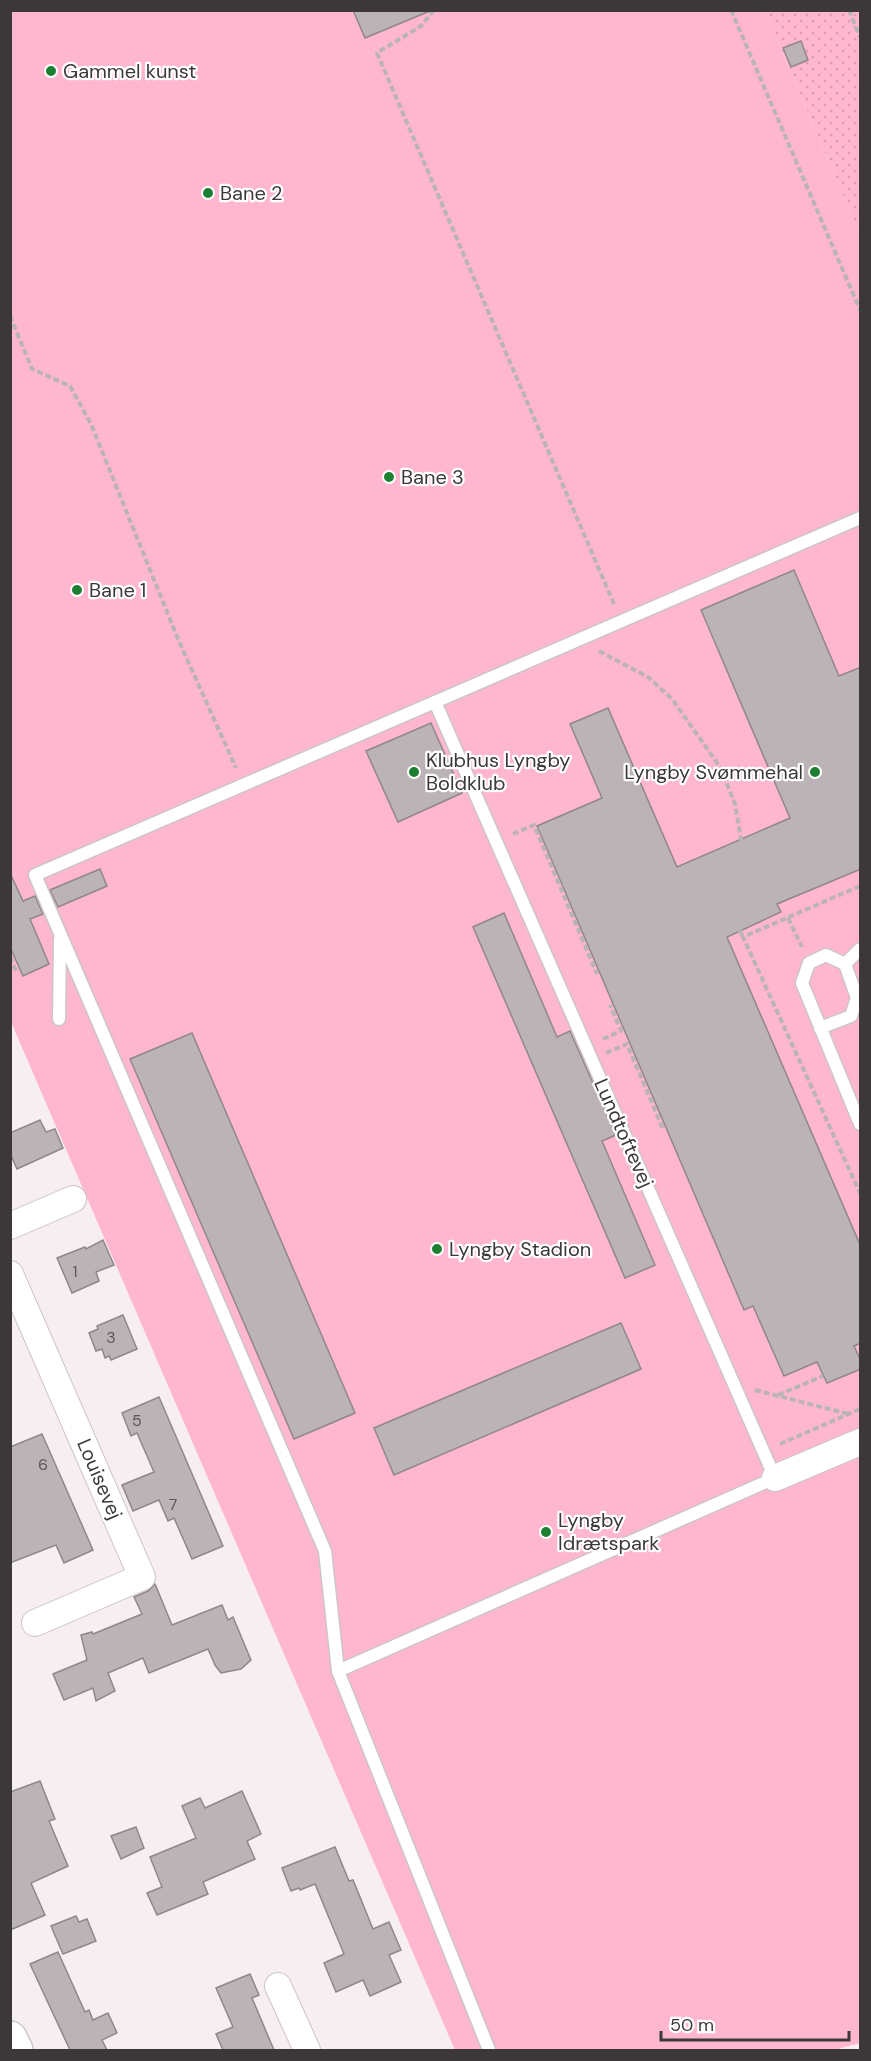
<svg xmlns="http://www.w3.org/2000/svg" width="871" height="2061" viewBox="0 0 871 2061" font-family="'DM Sans',sans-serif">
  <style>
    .grass { fill: url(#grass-dots) }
    .pitch { fill: #ffb6cf }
    .building { fill: #bcb3b6; stroke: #8f878a; stroke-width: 1.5 }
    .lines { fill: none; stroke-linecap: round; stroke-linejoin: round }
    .lane-casing { stroke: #cdc4c7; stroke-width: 15 }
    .street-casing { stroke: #cdc4c7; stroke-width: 28 }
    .secondary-casing { stroke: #cdc4c7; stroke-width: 36 }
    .path { stroke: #bbb4b6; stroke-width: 4; stroke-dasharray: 6 3; stroke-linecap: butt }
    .lane { stroke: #fff; stroke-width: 12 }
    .street { stroke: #fff; stroke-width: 26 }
    .secondary { stroke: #fff; stroke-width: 33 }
    .poi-dot { fill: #1d7f32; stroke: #fff; stroke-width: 2 }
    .labels { text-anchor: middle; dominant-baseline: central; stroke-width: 4.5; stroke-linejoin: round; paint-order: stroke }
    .number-label { font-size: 16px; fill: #5c5758 }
    .poi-label { font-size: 20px; fill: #3c3839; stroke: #fff; text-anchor: start }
    .street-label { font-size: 20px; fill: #3c3839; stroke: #fff }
  </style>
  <defs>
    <pattern id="grass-dots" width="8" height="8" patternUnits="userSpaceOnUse" patternTransform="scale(1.5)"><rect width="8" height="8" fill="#ffb6cf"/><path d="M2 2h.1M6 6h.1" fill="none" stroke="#db9db2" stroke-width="1.8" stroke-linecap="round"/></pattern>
  </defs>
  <rect width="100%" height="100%" fill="#f7eef1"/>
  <!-- grass -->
  <polygon class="grass" points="765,11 860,11 860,236"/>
  <!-- pitch -->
  <polygon class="pitch" points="10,11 765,11 860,236 860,2043 834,2050 455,2050 11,1022"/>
  <!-- building -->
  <g class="building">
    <polygon points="353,10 430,11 365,38"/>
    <polygon points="801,41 808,60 791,67 783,48"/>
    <polygon points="794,570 839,676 861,667 861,869 777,904 781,912 727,937 861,1247 861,1343 854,1346 861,1361 861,1369 827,1383 817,1362 784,1376 753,1306 744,1310 537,826 602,798 570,724 608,708 677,867 790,818 701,610"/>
    <polygon points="431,723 462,793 398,822 366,751"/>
    <polygon points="100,869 107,886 58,907 50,890"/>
    <polygon points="10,873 23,901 35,896 43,914 30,919 49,964 23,976 10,947"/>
    <polygon points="504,913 557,1037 570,1031 616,1135 602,1141 655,1265 625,1278 473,927"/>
    <polygon points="192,1033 355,1413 294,1439 130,1059"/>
    <polygon points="40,1120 46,1132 55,1129 63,1148 17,1169 10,1153 10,1133"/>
    <polygon points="103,1240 114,1265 96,1272 99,1281 72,1293 57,1258 85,1247 86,1249"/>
    <polygon points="123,1315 137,1349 111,1360 109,1356 105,1358 102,1349 96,1351 89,1333 98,1329 97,1326"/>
    <polygon points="621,1323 641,1369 394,1475 374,1428"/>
    <polygon points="159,1397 223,1546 192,1559 174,1518 168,1521 159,1500 133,1511 122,1485 154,1472 137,1433 131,1436 122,1413"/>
    <polygon points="42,1434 93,1550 64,1563 56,1545 10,1563 10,1447"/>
    <polygon points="155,1584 172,1625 222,1605 228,1620 233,1617 251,1660 241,1669 221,1673 215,1665 208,1649 149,1673 143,1658 108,1673 115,1691 96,1701 93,1688 64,1700 53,1674 87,1660 81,1635 92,1632 93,1634 142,1614 134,1597 148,1591"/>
    <polygon points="40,1781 55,1819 49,1821 68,1866 31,1883 45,1915 10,1930 10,1792"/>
    <polygon points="242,1791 261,1834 247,1841 255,1859 203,1882 208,1894 157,1915 147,1893 162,1887 150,1857 196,1838 182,1806 200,1798 205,1808"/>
    <polygon points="136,1827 144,1848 121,1859 111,1836"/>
    <polygon points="335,1847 349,1881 353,1880 373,1929 389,1922 401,1950 389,1955 401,1982 370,1996 363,1980 336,1992 324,1963 344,1954 315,1884 300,1890 299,1888 291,1891 282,1868"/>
    <polygon points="76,1916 79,1922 87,1919 96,1941 63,1954 51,1926"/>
    <polygon points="58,1952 85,2012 89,2010 93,2020 108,2013 117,2033 102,2040 107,2050 70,2050 30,1964"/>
    <polygon points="250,1974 259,1995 252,1998 274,2050 223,2050 216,2034 233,2027 216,1988"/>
  </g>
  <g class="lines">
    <!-- lane casing -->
    <g class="lane-casing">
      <g id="lane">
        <polyline points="845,964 860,949"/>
        <polyline points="59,1019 60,939"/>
        <polyline points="820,1028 851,1016 857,998 845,964 826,955 809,963 802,983 860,1124"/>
        <polyline points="338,1671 775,1478 435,702"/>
        <polyline points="489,2050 338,1671 325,1551 35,875 860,518"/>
      </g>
    </g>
    <!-- street casing -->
    <g class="street-casing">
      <g id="street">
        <polyline points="10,1226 73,1199"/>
        <polyline points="10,1274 142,1577 35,1623"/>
        <polyline points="775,1478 860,1442"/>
        <polyline points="278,1986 307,2050"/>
      </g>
    </g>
    <!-- secondary casing -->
    <g class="secondary-casing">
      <polyline id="secondary" points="10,2038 16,2050"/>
    </g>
    <!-- path -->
    <g class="path">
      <polyline points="434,10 421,26 377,53 614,604"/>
      <polyline points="731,10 860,310"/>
      <polyline points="849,10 860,37"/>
      <polyline points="10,316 32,369 70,386 91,424 178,639 236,768"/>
      <polyline points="599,651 648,677 672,699 720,767 735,804 741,839 768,898 732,914 743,937"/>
      <polyline points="513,834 534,825 597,974"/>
      <polyline points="860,886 743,937 860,1193"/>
      <polyline points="788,918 802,947"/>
      <polyline points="10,957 17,973"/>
      <polyline points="603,1039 621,1031 610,1005"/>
      <polyline points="606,1053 627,1044 663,1129"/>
      <polyline points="860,1361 860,1360"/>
      <polyline points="755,1390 849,1414"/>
      <polyline points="778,1395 823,1376"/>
      <polyline points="780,1444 860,1409"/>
    </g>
    <!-- lane -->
    <use href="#lane" class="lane"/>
    <!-- street -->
    <use href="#street" class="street"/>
    <!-- secondary -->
    <use href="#secondary" class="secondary"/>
  </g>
  <!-- markers -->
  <g class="poi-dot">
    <circle cx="51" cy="71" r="6"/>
    <circle cx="208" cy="193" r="6"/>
    <circle cx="389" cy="477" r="6"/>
    <circle cx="77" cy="590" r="6"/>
    <circle cx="414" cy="772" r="6"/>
    <circle cx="815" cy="772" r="6"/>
    <circle cx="437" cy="1249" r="6"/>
    <circle cx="546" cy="1532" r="6"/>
  </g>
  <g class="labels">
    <!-- number labels -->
    <g class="number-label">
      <text x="75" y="1271">1</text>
      <text x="111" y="1337">3</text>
      <text x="137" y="1420">5</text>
      <text x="43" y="1464">6</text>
      <text x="173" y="1504">7</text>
    </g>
    <!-- poi labels -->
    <g class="poi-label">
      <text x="63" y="71">Gammel kunst</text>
      <text x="220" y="193">Bane 2</text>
      <text x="401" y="477">Bane 3</text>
      <text x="89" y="590">Bane 1</text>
      <text x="426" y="760">Klubhus Lyngby<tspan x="426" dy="23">Boldklub</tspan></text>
      <text x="803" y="772" text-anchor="end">Lyngby Svømmehal</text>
      <text x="449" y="1249">Lyngby Stadion</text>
      <text x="558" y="1520">Lyngby<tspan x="558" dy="23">Idrætspark</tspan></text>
    </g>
    <!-- street labels -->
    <g class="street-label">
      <text transform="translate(624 1133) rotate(66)">Lundtoftevej</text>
      <text transform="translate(100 1479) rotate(67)">Louisevej</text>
    </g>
  </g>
  <!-- border -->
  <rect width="871" height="2061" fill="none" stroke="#3c3839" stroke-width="24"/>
  <!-- scale -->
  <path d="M661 2031v9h188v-9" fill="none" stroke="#3c3839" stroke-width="3"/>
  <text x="670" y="2031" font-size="18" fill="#3c3839" stroke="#ffffff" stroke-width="4.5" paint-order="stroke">50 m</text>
</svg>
